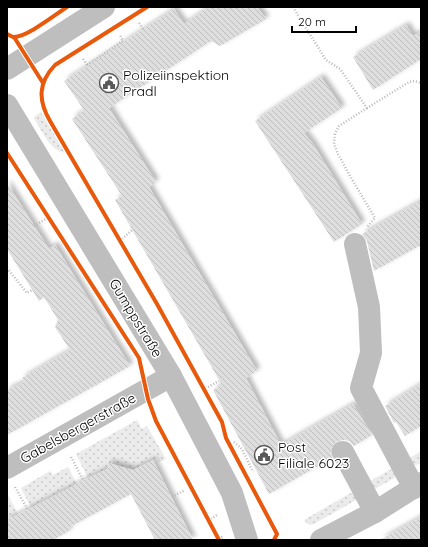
<svg xmlns="http://www.w3.org/2000/svg" width="428" height="547" viewBox="0 0 428 547" font-family="Quicksand,sans-serif">
  <style>
    .grass { fill: url(#grass-dots) }
    .building { fill: url(#building-back-hatch); filter: url(#shadow) }
    .lines { fill: none; stroke-linecap: round; stroke-linejoin: round }
    .path { stroke: #b9b9b9; stroke-width: 2.5; stroke-dasharray: 1 2; stroke-linecap: butt }
    .minor { stroke: #bebebe; stroke-width: 22 }
    .cycleway-casing { stroke: #fff; stroke-width: 6 }
    .cycleway { stroke: #e8590c; stroke-width: 4 }
    .labels { text-anchor: middle; dominant-baseline: central; stroke-width: 3; stroke-linejoin: round; paint-order: stroke }
    .poi-label { font-size: 14px; fill: #000; stroke: #fff; text-anchor: start }
    .street-label { font-size: 14px; fill: #000; stroke: #fff }
  </style>
  <defs>
    <pattern id="grass-dots" width="8" height="8" patternUnits="userSpaceOnUse"><rect width="8" height="8" fill="#ebebeb"/><path d="M2 2h.1M6 6h.1" fill="none" stroke="#c8c8c8" stroke-width="1.8" stroke-linecap="round"/></pattern>
    <pattern id="building-back-hatch" width="6" height="6" patternUnits="userSpaceOnUse"><rect width="6" height="6" fill="#dedede"/><path d="M-1 5l2 2M0 0l6 6M5-1l2 2" fill="none" stroke="#bdbdbd"/></pattern>
    <filter id="shadow"><feDropShadow dx="3.5" dy="-3.5" stdDeviation="2" flood-color="#0004"/></filter>
  </defs>
  <rect width="100%" height="100%" fill="#fff"/>
  <!-- grass -->
  <g class="grass">
    <path d="M41 112 65 153C49 150 42 131 34 118V117Z"/>
    <polygon points="137,420 142,429 147,426 166,459 159,462 157,458 122,476 124,468 109,463 107,469 88,478 76,454"/>
    <path d="M421 451V463C415 467 411 464 405 461Z"/>
    <polygon points="68,467 77,484 31,508 21,488 50,471 53,475"/>
    <polygon points="395,467 396,477 375,489 368,482"/>
    <polygon points="359,488 360,498 312,525 308,524 304,520"/>
    <polygon points="8,495 18,514 7,520 7,496"/>
  </g>
  <!-- building -->
  <g class="building">
    <polygon points="209,7 257,7 266,19 220,46 211,41 109,108 156,182 149,187 257,371 246,378 281,445 353,404 372,435 354,446 349,441 344,440 337,441 333,445 331,451 332,458 269,494 213,390 222,385 115,200 122,196 72,119 84,110 64,81 174,9 184,24"/>
    <polygon points="406,25 413,36 421,32 421,59 373,90 353,57"/>
    <polygon points="321,77 342,108 304,133 313,144 362,224 334,242 255,121"/>
    <polygon points="7,183 49,249 55,245 130,366 7,435 7,390 24,382 22,378 70,350 55,327 58,320 44,297 39,301 7,249"/>
    <polygon points="421,201 421,245 374,271 367,241 362,234"/>
    <polygon points="421,384 421,426 405,436 396,422 394,423 385,406"/>
    <polygon points="153,460 193,540 155,540 131,494 68,528 69,531 53,540 7,540 7,520 88,478 107,469 109,463 133,470"/>
    <polygon points="421,517 421,540 380,540"/>
  </g>
  <g class="lines">
    <!-- path -->
    <g class="path">
      <polyline points="293,7 326,60 340,69 367,108 409,82 414,81 421,83"/>
      <polyline points="139,23 143,29"/>
      <polyline points="83,59 87,65"/>
      <polyline points="87,65 123,41 120,35"/>
      <polyline points="367,108 339,126 335,134 334,144 338,154 350,176 375,218 367,227"/>
      <polyline points="34,226 49,217"/>
      <polyline points="122,239 132,230"/>
      <polyline points="7,268 27,293 32,290"/>
      <polyline points="208,387 219,381"/>
      <polyline points="234,442 242,449 253,472"/>
      <polyline points="71,457 83,480"/>
      <polyline points="15,487 28,510"/>
      <polyline points="172,497 185,490"/>
      <polyline points="211,519 217,515"/>
      <polyline points="216,540 224,536"/>
    </g>
    <!-- minor -->
    <g class="minor">
      <polyline points="7,69 104,7"/>
      <polyline points="7,105 171,376 232,493 247,540"/>
      <polyline points="355,244 369,307 371,353 361,388 414,488"/>
      <polyline points="343,452 375,512"/>
      <polyline points="7,468 171,376"/>
      <polyline points="321,540 375,512 421,483"/>
    </g>
    <!-- cycleway casing -->
    <g class="cycleway-casing">
      <g id="cycleway">
        <path d="M147 7 55 65C38 83 38 100 50 121L157 304 222 422 226 438 277 534 274 540"/>
        <path d="M7 34C9 35 11 36 13 37 26 38 56 14 67 7"/>
        <polyline points="14,37 43,83"/>
        <polyline points="7,153 139,358 148,399 156,421 219,540"/>
      </g>
    </g>
    <!-- cycleway -->
    <use href="#cycleway" class="cycleway"/>
  </g>
  <!-- icons -->
  <defs>
    <g id="civic-ring" transform="scale(1)"><circle r="9.5" fill="#fff" stroke="#595959" stroke-width="1.5"/><path d="M-.6-6.5H3V-4.5H.6V-3L4-1V1h2V6H-6V1h2V-1L-.6-3ZM-1.2 2.5V6h2.4V2.5Z" fill="#595959"/></g>
  </defs>
  <g fill-rule="evenodd">
    <use href="#civic-ring" x="109" y="83"/>
    <use href="#civic-ring" x="264" y="455"/>
  </g>
  <g class="labels">
    <!-- poi labels -->
    <g class="poi-label">
      <text x="123" y="75">Polizeiinspektion<tspan x="123" dy="16">Pradl</tspan></text>
      <text x="278" y="447">Post<tspan x="278" dy="16">Filiale 6023</tspan></text>
    </g>
    <!-- street labels -->
    <g class="street-label">
      <text transform="translate(136 318) rotate(59)">Gumppstraße</text>
      <text transform="translate(78 428) rotate(-29)">Gabelsbergerstraße</text>
    </g>
  </g>
  <!-- border -->
  <rect width="428" height="547" fill="none" stroke="#000000" stroke-width="16"/>
  <!-- scale -->
  <path d="M292 26v6h64v-6" fill="none" stroke="#000000" stroke-width="2"/>
  <text x="298" y="26" font-size="12" fill="#000000" stroke="#ffffff" stroke-width="3" paint-order="stroke">20 m</text>
</svg>
